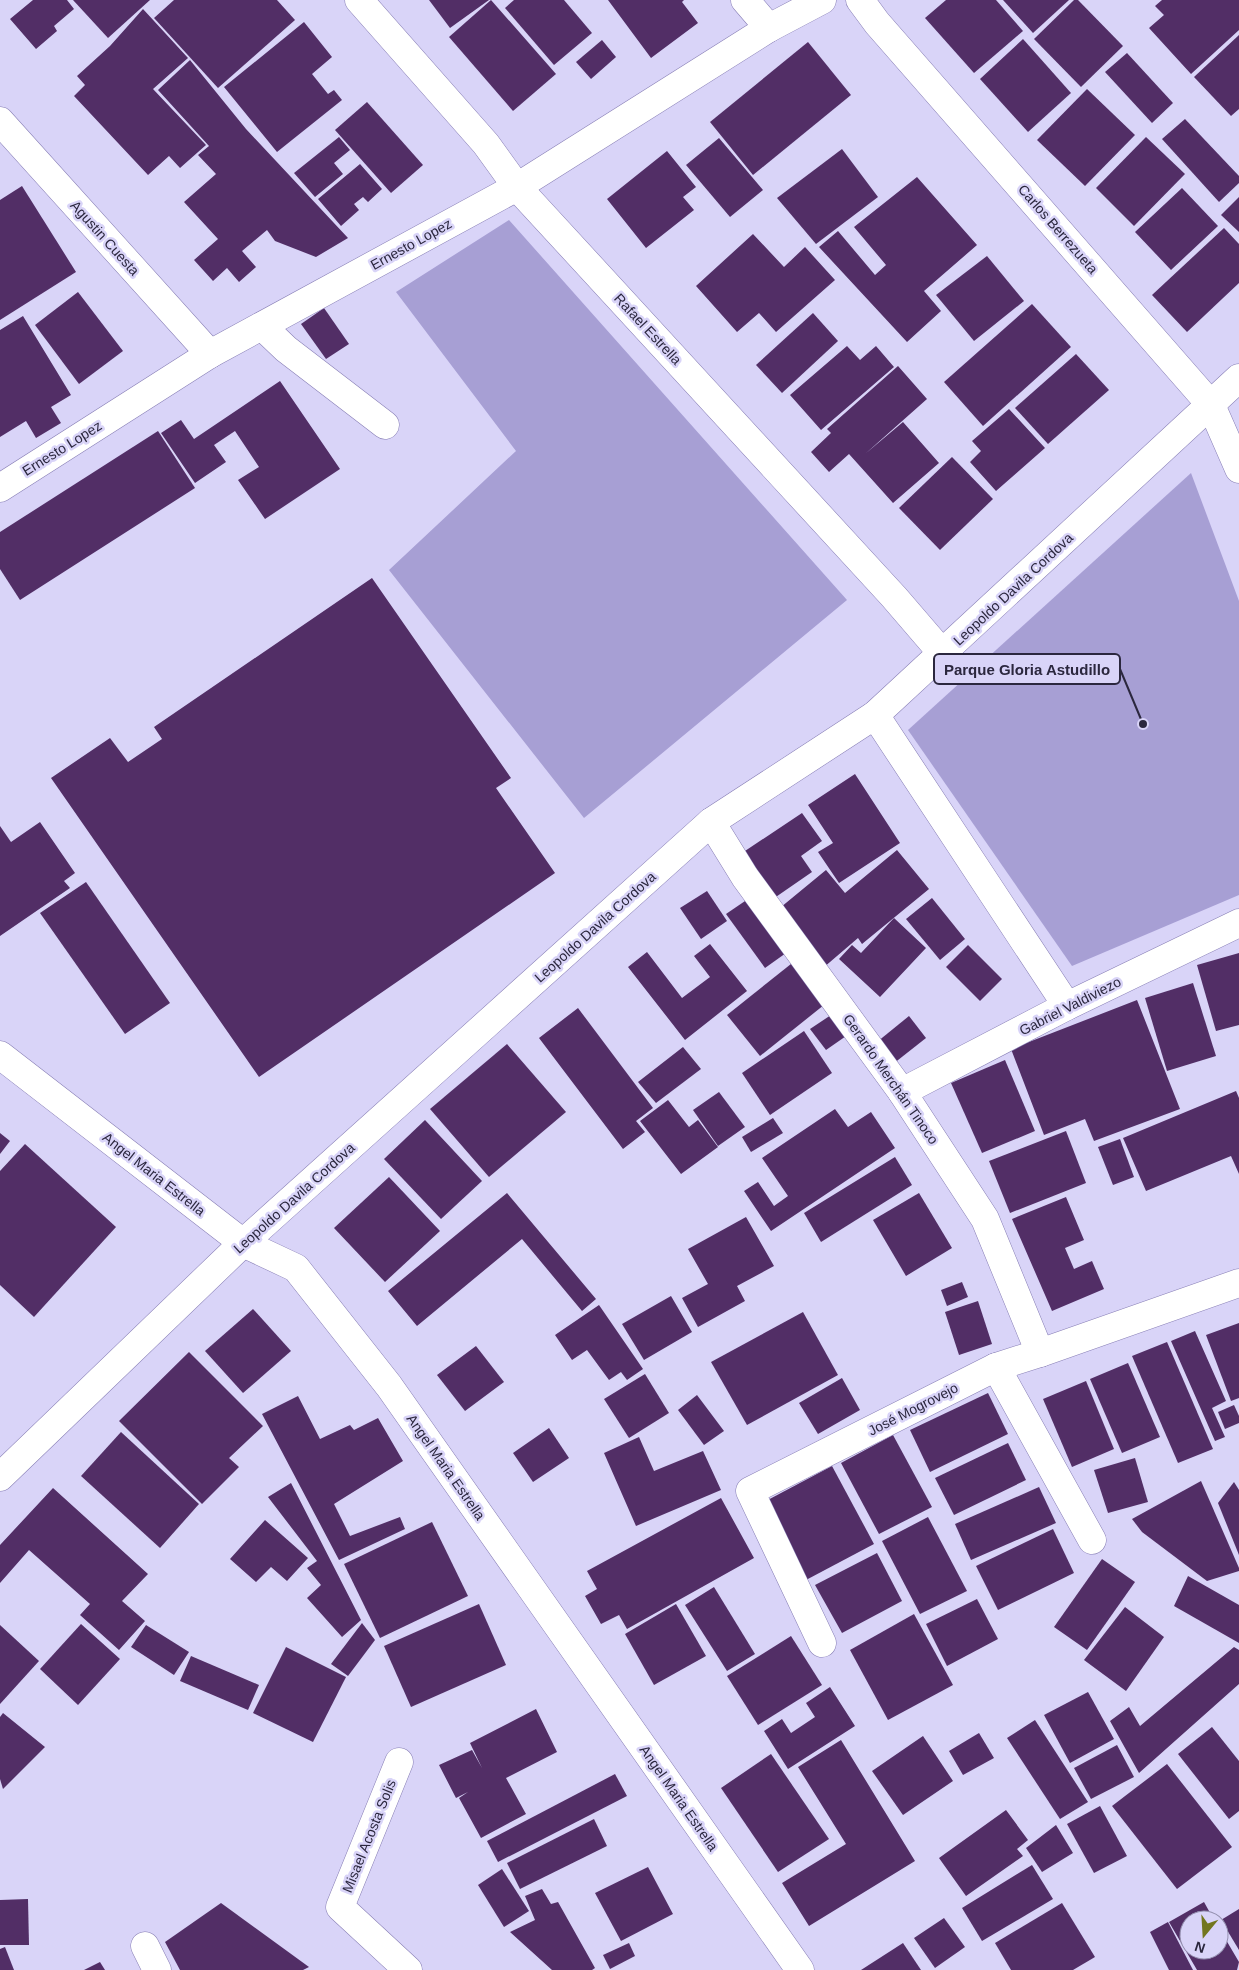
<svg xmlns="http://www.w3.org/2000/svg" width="1239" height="1970" viewBox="0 0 1239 1970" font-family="Arial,sans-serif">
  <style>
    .green { fill: #a79fd4 }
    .building { fill: #522e66 }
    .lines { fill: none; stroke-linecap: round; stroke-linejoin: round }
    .minor-casing { stroke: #877eb5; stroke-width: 29 }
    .minor { stroke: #fff; stroke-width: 28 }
    .labels { text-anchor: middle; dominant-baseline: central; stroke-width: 5; stroke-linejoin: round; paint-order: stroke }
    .street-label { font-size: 14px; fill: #2b273e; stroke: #d9d4f8 }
    .leader { fill: none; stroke: #2b273e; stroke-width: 2 }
    .callout-dot { fill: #2b273e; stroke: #d9d4f8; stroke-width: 2 }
    .callout { fill: #d9d4f8; stroke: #2b273e; stroke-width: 2 }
    .callout-label { font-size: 15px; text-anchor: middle; font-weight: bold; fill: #2b273e }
  </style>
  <rect width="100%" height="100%" fill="#d9d4f8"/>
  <!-- green -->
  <g class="green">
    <polygon points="509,220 847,600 584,818 389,570 516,451 396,292"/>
    <polygon points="1191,473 1239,601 1239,895 1072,966 908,730"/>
  </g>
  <!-- building -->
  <g class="building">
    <polygon points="33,0 67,0 74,9 54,26 57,31 36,49 10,19"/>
    <polygon points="73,0 150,0 108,38"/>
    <polygon points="174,0 277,0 295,20 218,88 154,18"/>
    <polygon points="429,0 489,0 450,28"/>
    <polygon points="491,0 556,74 513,111 449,37"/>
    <polygon points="514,0 564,0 592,33 554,65 505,8"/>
    <polygon points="608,0 684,0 682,2 698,23 651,58"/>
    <polygon points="946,0 996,0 1023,31 974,73 925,18"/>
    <polygon points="1003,0 1069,0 1033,33"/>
    <polygon points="1074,0 1078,0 1123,46 1081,87 1034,39"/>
    <polygon points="1162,0 1239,0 1239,30 1191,74 1149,28 1164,15 1155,6"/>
    <polygon points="143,9 188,58 153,89 206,145 180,168 169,156 148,175 74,96 85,85 77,76 110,46"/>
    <polygon points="304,22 332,57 312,74 328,94 334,90 342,100 277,152 224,87"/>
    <polygon points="1239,35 1239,109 1231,116 1194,77"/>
    <polygon points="1023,39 1071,93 1028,132 980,79"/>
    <polygon points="602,40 616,57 591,79 576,62"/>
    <polygon points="808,42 851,95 753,175 710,122"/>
    <polygon points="1127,53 1173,103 1152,123 1105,72"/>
    <polygon points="190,60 246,129 348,238 316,257 275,241 267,230 242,251 256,267 239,282 227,268 213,281 194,260 218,239 184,202 216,174 198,155 209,146 158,90"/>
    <polygon points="1087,89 1135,135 1085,186 1037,140"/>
    <polygon points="367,102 423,165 391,193 335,130"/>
    <polygon points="1185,119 1239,176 1239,183 1219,202 1162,139"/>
    <polygon points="339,137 350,150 334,163 343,174 315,197 294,173"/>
    <polygon points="1146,137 1185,174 1134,226 1096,188"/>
    <polygon points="719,138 763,190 730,217 686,165"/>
    <polygon points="842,149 878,197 816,244 777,198"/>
    <polygon points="667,151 696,187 683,197 694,210 646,248 607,199"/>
    <polygon points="360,164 382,189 368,202 363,197 354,204 359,210 341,226 318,199"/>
    <polygon points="917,177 977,245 924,291 941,311 907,342 819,247 838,231 875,275 886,265 854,227"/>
    <polygon points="22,186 76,272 0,320 0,200"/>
    <polygon points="1182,188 1218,226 1171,270 1135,232"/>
    <polygon points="1239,197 1239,232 1221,215"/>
    <polygon points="1224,228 1239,244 1239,283 1187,332 1152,295"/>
    <polygon points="753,234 784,267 805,247 835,280 776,332 759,313 737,332 696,286"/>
    <polygon points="987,256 1024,301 974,341 936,295"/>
    <polygon points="78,292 123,351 79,384 35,325"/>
    <polygon points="1032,304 1071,347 983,426 944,382"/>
    <polygon points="324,308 349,344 326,359 301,324"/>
    <polygon points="813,313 838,341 782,393 756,365"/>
    <polygon points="23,316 71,395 51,407 61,423 36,438 26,421 0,437 0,330"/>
    <polygon points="847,346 860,360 876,346 894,367 821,430 790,395"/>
    <polygon points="1076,354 1109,390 1048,444 1015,408"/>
    <polygon points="898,366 927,399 865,454 903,422 939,463 893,503 849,454 829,472 811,452 831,433 827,429"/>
    <polygon points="280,381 340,469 265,519 238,480 259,467 235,431 214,445 226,462 195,483 161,433 181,420 194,439"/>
    <polygon points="1009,409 1045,448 996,491 970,462 981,451 972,441"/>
    <polygon points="158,431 195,488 20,600 0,569 0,532"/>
    <polygon points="952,457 993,499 940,550 899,508"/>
    <polygon points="372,578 511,778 496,788 555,873 259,1077 51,778 110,738 128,762 162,739 154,727"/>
    <polygon points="855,774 900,843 839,883 818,852 833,843 808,805"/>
    <polygon points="802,813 822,841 801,856 812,872 770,901 739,855"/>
    <polygon points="40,822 75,873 64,881 70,888 0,936 0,826 11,842"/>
    <polygon points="897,850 929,889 862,944 858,938 823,968 775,912 826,870 845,893"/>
    <polygon points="86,882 170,1003 125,1034 40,913"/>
    <polygon points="707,891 727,921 701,939 680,908"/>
    <polygon points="932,898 965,939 940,960 906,919"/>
    <polygon points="748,899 786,953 765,968 726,914"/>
    <polygon points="894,918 926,948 880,997 839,959 852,945 861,953"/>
    <polygon points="710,944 747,991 685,1040 628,967 647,952 682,998 710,977 694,956"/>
    <polygon points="968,945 1002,979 980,1001 946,967"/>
    <polygon points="1239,953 1239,1025 1216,1031 1197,965"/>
    <polygon points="796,960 829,1001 760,1056 727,1015"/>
    <polygon points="1193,983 1216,1056 1167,1071 1145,998"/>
    <polygon points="1137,1000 1180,1109 1094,1141 1085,1119 1044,1135 1011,1049"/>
    <polygon points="578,1008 653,1108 636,1121 645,1132 623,1149 539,1038"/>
    <polygon points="834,1013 849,1034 826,1050 810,1029"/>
    <polygon points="909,1016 926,1038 893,1064 877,1042"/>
    <polygon points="804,1031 832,1073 770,1115 742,1073"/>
    <polygon points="507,1044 566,1112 489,1177 430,1109"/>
    <polygon points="683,1047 701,1069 656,1103 638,1082"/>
    <polygon points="1005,1060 1035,1131 982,1153 951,1083"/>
    <polygon points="1236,1091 1239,1098 1239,1174 1231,1156 1146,1191 1123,1138"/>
    <polygon points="719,1092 745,1127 718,1146 693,1110"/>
    <polygon points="668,1100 689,1127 698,1120 718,1147 681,1174 640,1121"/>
    <polygon points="835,1109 848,1127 871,1112 895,1148 771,1231 744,1191 758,1182 774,1206 788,1196 762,1158"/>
    <polygon points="773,1118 783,1133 751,1152 742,1137"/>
    <polygon points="425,1120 482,1181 441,1219 384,1159"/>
    <polygon points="1066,1131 1086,1183 1010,1213 989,1161"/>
    <polygon points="0,1133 10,1141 0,1154"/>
    <polygon points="1120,1139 1134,1177 1113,1185 1098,1147"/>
    <polygon points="25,1144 116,1227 34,1317 0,1285 0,1171"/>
    <polygon points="895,1157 912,1185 821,1242 804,1213"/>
    <polygon points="389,1177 440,1231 385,1282 334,1228"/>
    <polygon points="507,1193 596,1299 582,1311 522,1239 417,1326 388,1291"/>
    <polygon points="919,1193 952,1248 906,1276 873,1220"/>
    <polygon points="1066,1197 1084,1240 1065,1248 1074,1269 1092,1261 1104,1289 1052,1311 1012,1219"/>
    <polygon points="746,1217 774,1266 737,1286 745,1301 698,1327 682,1298 708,1284 688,1249"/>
    <polygon points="962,1282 968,1297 947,1306 941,1290"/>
    <polygon points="671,1296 692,1332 644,1360 622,1324"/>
    <polygon points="978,1301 992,1344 959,1355 945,1312"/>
    <polygon points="599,1305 643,1369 627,1380 621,1372 609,1380 587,1350 572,1360 555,1335"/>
    <polygon points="253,1309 291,1351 243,1393 205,1351"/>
    <polygon points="803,1312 838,1375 747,1425 711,1362"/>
    <polygon points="1239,1323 1239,1398 1231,1401 1206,1335"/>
    <polygon points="1195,1331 1226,1401 1212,1408 1225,1437 1215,1441 1171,1341"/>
    <polygon points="1167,1342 1213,1449 1178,1463 1132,1356"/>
    <polygon points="476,1346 504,1382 465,1411 437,1375"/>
    <polygon points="189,1352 263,1426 229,1458 239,1467 202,1504 119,1421"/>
    <polygon points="1128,1363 1160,1437 1122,1453 1090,1379"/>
    <polygon points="645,1374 669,1413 629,1438 604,1399"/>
    <polygon points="842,1378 860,1410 818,1434 799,1403"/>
    <polygon points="1086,1381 1114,1449 1072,1467 1043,1399"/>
    <polygon points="988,1393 1008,1434 930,1472 910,1430"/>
    <polygon points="697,1395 724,1431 704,1445 678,1410"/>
    <polygon points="298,1396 320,1439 350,1425 354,1430 378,1418 403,1461 334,1504 350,1536 400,1517 405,1529 339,1560 262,1414"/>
    <polygon points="1234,1405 1239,1416 1239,1423 1225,1429 1218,1412"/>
    <polygon points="549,1428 569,1458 533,1482 513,1453"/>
    <polygon points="121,1432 199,1504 160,1548 81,1476"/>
    <polygon points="893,1435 932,1507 879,1534 841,1463"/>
    <polygon points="639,1437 654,1471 703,1451 721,1490 636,1526 604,1453"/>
    <polygon points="1008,1443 1026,1480 954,1515 935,1478"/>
    <polygon points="1135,1458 1148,1502 1108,1513 1094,1470"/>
    <polygon points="832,1466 874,1544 806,1580 764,1502"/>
    <polygon points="1201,1481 1239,1568 1239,1571 1207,1581 1142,1532 1132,1519"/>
    <polygon points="1234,1482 1239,1490 1239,1555 1218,1503"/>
    <polygon points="291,1483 361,1620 342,1637 307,1598 321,1585 307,1568 317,1561 268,1497"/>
    <polygon points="1039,1487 1056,1523 971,1560 955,1524"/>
    <polygon points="53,1488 148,1574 122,1601 145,1621 119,1650 80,1615 90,1604 29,1550 0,1583 0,1545"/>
    <polygon points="721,1498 754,1558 627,1629 619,1615 601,1624 585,1596 597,1589 587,1571"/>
    <polygon points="928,1517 967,1591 920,1614 882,1541"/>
    <polygon points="265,1520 308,1558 287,1581 271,1567 256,1582 230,1559"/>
    <polygon points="432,1522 468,1596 380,1638 344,1564"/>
    <polygon points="1053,1529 1074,1573 998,1610 976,1566"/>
    <polygon points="877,1553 902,1601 842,1633 815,1585"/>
    <polygon points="1102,1559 1135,1582 1087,1650 1054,1627"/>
    <polygon points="1188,1576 1239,1605 1239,1643 1174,1606"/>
    <polygon points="714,1587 755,1654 727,1671 685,1605"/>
    <polygon points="977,1599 998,1639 947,1666 926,1624"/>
    <polygon points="479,1604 506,1665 411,1707 384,1646"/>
    <polygon points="676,1604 706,1656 654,1685 625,1634"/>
    <polygon points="1125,1607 1164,1637 1126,1691 1084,1660"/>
    <polygon points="914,1614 953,1685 888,1720 850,1650"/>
    <polygon points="362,1623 375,1640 348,1676 331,1664"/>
    <polygon points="81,1624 120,1659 78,1705 40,1669"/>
    <polygon points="0,1625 39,1661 0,1704"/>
    <polygon points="146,1625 189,1652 174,1675 131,1647"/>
    <polygon points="791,1636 822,1685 758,1725 727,1676"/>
    <polygon points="286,1647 346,1677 313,1742 253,1713"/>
    <polygon points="1234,1647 1239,1650 1239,1684 1139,1773 1110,1721 1129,1707 1140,1726"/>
    <polygon points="191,1656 259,1685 248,1710 180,1681"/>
    <polygon points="830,1687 855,1726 788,1769 764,1731 782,1719 791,1733 815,1717 806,1703"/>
    <polygon points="1088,1692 1114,1739 1070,1763 1044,1715"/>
    <polygon points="536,1709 557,1752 506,1778 526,1814 481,1838 459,1798 468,1792 456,1798 439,1765 472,1750 482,1768 470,1743"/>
    <polygon points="3,1713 45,1747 3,1789 0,1779 0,1717"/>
    <polygon points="1035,1720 1088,1802 1060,1819 1007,1738"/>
    <polygon points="1212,1727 1239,1761 1239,1811 1229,1819 1178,1754"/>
    <polygon points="979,1733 994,1758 963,1775 949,1751"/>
    <polygon points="923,1736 953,1781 903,1815 872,1771"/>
    <polygon points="841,1740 915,1861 809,1926 782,1883 846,1844 798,1767"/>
    <polygon points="1117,1745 1134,1777 1091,1799 1074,1768"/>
    <polygon points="771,1754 829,1839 778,1872 721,1788"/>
    <polygon points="1167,1764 1232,1847 1177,1889 1112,1806"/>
    <polygon points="615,1774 627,1796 498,1862 487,1841"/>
    <polygon points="1100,1806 1127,1856 1094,1873 1067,1824"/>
    <polygon points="1006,1810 1028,1840 1017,1849 1023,1856 966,1896 939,1858"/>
    <polygon points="594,1819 607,1846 520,1889 507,1863"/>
    <polygon points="1056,1825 1073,1853 1042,1872 1026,1848"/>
    <polygon points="1032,1865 1053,1899 982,1941 962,1908"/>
    <polygon points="648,1867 673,1914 621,1941 595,1893"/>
    <polygon points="502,1869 529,1911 504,1927 478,1885"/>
    <polygon points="542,1889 551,1904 558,1902 595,1968 592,1970 552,1970 510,1932 535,1920 525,1896"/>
    <polygon points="28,1899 29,1945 0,1945 0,1900"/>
    <polygon points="1204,1902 1214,1920 1189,1920 1189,1950 1219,1950 1219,1928 1239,1962 1237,1970 1197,1970 1169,1922"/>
    <polygon points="221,1903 309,1967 303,1970 180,1970 165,1942"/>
    <polygon points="1062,1903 1095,1957 1073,1970 1011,1970 995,1943"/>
    <polygon points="1239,1909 1239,1950 1221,1920"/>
    <polygon points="944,1918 965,1947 935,1968 914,1938"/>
    <polygon points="1168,1922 1193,1970 1169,1970 1150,1932"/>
    <polygon points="629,1943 635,1956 610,1969 603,1955"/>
    <polygon points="903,1943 921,1970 861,1970"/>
    <polygon points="5,1947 14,1970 0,1970 0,1949"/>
    <polygon points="100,1962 105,1970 84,1970"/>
  </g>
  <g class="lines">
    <!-- minor casing -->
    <g class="minor-casing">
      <g id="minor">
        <polyline points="359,0 486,144 517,187 894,597 943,654"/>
        <polyline points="745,0 769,28"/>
        <polyline points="860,0 877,23 1211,405 1239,469"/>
        <polyline points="0,121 210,354"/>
        <polyline points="262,326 286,349 385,425"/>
        <polyline points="0,488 210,354 517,187 769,28 822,0"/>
        <polyline points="875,715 1067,1006"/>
        <polyline points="711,822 745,877 902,1092 985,1219 1040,1353"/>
        <polyline points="0,1055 243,1243 296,1268 389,1386 800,1970"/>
        <polyline points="902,1092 1067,1006 1239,923"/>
        <polyline points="996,1367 1092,1540"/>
        <polyline points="0,1477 243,1243 711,822 875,715 1239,378"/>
        <polyline points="822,1643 750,1491 996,1367 1040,1353 1239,1283"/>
        <polyline points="399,1762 340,1907 408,1970"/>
        <polyline points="145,1946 157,1970"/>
      </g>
    </g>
    <!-- minor -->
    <use href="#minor" class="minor"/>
  </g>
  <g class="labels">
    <!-- street labels -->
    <g class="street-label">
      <text transform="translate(1058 229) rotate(49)">Carlos Berrezueta</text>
      <text transform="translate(105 238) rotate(48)">Agustin Cuesta</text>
      <text transform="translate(411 244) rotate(-29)">Ernesto Lopez</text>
      <text transform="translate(648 329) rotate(47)">Rafael Estrella</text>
      <text transform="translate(62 448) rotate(-32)">Ernesto Lopez</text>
      <text transform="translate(1013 589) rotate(-43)">Leopoldo Davila Cordova</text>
      <text transform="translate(595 927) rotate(-42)">Leopoldo Davila Cordova</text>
      <text transform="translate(1070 1006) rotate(-27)">Gabriel Valdiviezo</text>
      <text transform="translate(891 1079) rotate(55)">Gerardo Merchán Tinoco</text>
      <text transform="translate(154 1174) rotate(38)">Angel Maria Estrella</text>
      <text transform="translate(294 1198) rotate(-42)">Leopoldo Davila Cordova</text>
      <text transform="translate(913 1409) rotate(-27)">José Mogrovejo</text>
      <text transform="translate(446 1467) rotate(55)">Angel Maria Estrella</text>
      <text transform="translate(679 1798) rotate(55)">Angel Maria Estrella</text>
      <text transform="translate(369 1836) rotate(-68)">Misael Acosta Solis</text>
    </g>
  </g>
  <!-- callouts -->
  <path class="leader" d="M1143 724L1120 669"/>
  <circle class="callout-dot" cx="1143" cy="724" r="5"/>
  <rect class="callout" x="934" y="654" width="186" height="30" rx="5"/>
  <g class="callout-label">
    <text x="1027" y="675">Parque Gloria Astudillo</text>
  </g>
  <!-- north arrow -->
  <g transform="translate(1204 1935) rotate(198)"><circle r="24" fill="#d9d4f8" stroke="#938fae"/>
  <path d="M0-4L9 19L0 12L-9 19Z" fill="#73761e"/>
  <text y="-8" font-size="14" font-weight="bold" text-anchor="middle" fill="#2b273e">N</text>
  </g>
</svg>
